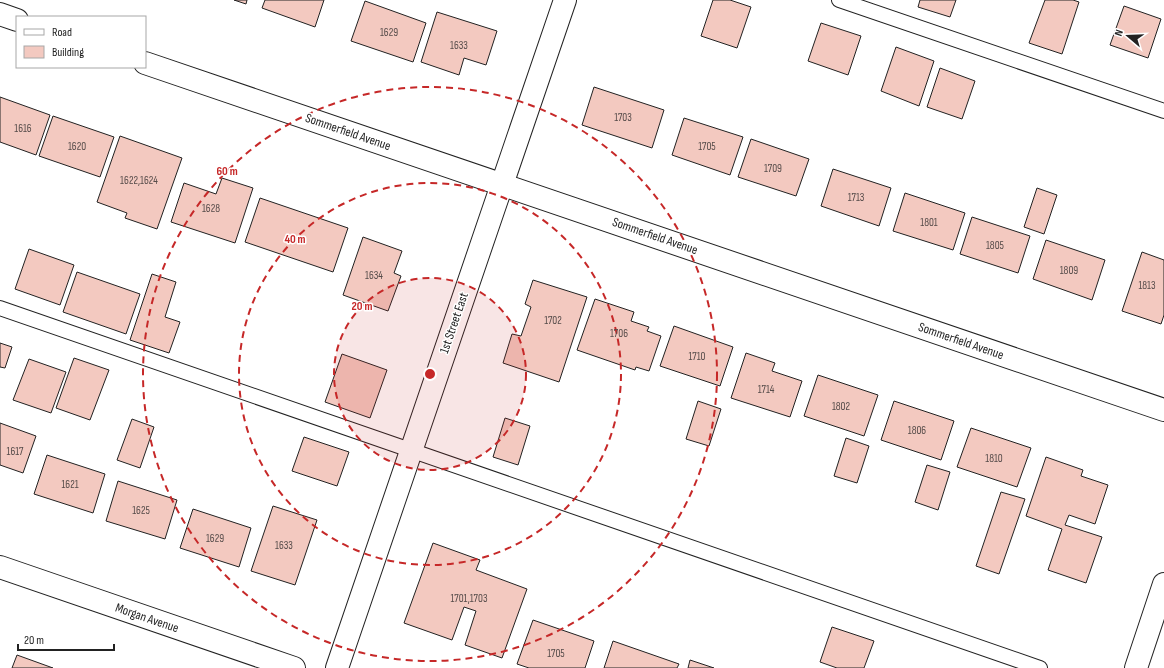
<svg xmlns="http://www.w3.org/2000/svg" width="1164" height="668" viewBox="0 0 1164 668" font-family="'Sofia Sans Condensed',sans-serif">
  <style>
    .building { fill: #f3c9c0; stroke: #222 }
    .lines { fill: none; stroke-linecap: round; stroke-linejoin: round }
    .lane-casing { stroke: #222; stroke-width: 16 }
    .street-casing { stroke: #222; stroke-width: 24 }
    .secondary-casing { stroke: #222; stroke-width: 24 }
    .lane { stroke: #fff; stroke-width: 14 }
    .street { stroke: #fff; stroke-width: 22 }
    .secondary { stroke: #fff; stroke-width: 22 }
    .ring { fill: none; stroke: #c62828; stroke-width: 2; stroke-dasharray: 7 5 }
    .labels { text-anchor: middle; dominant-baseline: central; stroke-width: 3; stroke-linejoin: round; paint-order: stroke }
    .number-label { font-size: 11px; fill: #564c4a }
    .street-label { font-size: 13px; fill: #222; stroke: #fff }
    .centre { fill: #c62828; stroke: #fff; stroke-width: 2 }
    .ring-label { font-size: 12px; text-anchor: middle; font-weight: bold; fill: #c62828; stroke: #fff; stroke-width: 3; stroke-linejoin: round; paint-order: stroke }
  </style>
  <rect width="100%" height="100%" fill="#fff"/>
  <!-- building -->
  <g class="building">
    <polygon points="234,0 247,0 246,4"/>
    <polygon points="265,0 324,0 315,27 262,8"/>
    <polygon points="713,0 730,0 751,7 737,48 701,36"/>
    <polygon points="920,0 956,0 950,17 918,7"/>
    <polygon points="1045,0 1073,0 1079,2 1062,54 1029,43"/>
    <polygon points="365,1 426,23 413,62 351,41"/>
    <polygon points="1124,6 1161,19 1148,58 1110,45"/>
    <polygon points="437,12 497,31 486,65 464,58 459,75 421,62"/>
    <polygon points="821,23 861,36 848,75 808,61"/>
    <polygon points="896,47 934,61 919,106 881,91"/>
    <polygon points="940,68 975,81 962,119 927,107"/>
    <polygon points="594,87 664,110 652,148 582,125"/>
    <polygon points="0,97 50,115 36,155 0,142"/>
    <polygon points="53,116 114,137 100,177 39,156"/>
    <polygon points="684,118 743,137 730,175 672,155"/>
    <polygon points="120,136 182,158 157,229 125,218 127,213 97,202"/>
    <polygon points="751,139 809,159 796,196 738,177"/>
    <polygon points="833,169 891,188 879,226 821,206"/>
    <polygon points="222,178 253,188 235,243 171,222 184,183 216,194"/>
    <polygon points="1037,188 1057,195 1044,234 1024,227"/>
    <polygon points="905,193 965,213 953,250 893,231"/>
    <polygon points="260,198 348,228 333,272 245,242"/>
    <polygon points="972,217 1030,236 1018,273 960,254"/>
    <polygon points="363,237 402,251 394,273 401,276 388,311 343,295"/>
    <polygon points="1046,240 1105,260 1092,300 1033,279"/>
    <polygon points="29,249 74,265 60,305 15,289"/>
    <polygon points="1142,252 1164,260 1164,315 1161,324 1122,311"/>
    <polygon points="77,272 140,294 126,334 63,312"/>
    <polygon points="152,274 176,282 165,317 180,322 169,353 130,340"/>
    <polygon points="533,280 587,297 559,382 503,363 512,334 521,336 531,307 525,304"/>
    <polygon points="595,299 634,312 631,321 649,327 647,331 661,336 649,371 636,367 635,370 577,350"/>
    <polygon points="674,326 733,347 720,386 660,366"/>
    <polygon points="0,343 12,347 5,368 0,367"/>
    <polygon points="746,353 775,363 772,371 802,381 790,417 731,398"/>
    <polygon points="342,354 387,370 370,418 325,402"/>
    <polygon points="74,358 109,370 90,420 56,408"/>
    <polygon points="29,359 66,372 51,413 13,400"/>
    <polygon points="818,375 878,395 864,436 804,416"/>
    <polygon points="698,401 721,409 709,446 686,439"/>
    <polygon points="894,401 954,421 941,460 881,440"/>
    <polygon points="505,418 530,426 518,465 493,457"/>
    <polygon points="132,419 154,427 140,468 117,460"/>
    <polygon points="0,423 36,436 23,473 0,465"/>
    <polygon points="971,428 1031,448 1017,487 957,467"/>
    <polygon points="304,437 349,452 337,486 292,471"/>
    <polygon points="846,438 869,446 857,483 834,476"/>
    <polygon points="47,455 105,474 93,513 34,494"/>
    <polygon points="1046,457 1083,470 1081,476 1108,485 1095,524 1069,515 1065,525 1102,537 1086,583 1048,570 1062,529 1026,516"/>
    <polygon points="927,465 950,472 938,510 915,502"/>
    <polygon points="118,481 177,500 165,539 106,521"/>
    <polygon points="1001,492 1025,499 999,574 976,566"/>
    <polygon points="273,506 317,520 295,585 251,571"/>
    <polygon points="193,509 251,528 239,567 180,548"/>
    <polygon points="433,543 480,560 476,570 527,589 502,658 465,645 476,611 464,607 452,640 404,623"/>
    <polygon points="533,620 594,641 585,668 529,668 517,664"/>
    <polygon points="832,627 874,641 864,668 837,668 820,662"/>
    <polygon points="613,641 679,664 677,668 604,668"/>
    <polygon points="17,655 53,668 12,668"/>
    <polygon points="690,660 714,668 688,668"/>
  </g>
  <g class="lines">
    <!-- lane casing -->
    <g class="lane-casing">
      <g id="lane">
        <polyline points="839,0 1164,111"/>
        <polyline points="0,308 1040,668"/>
      </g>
    </g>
    <!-- street casing -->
    <g class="street-casing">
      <g id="street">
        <polyline points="0,14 17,20"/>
        <polyline points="145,63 1164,410"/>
        <polyline points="0,567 294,668"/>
        <polyline points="337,668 565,0"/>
      </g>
    </g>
    <!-- secondary casing -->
    <g class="secondary-casing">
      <polyline id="secondary" points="1136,668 1164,584"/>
    </g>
    <!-- lane -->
    <use href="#lane" class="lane"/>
    <!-- street -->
    <use href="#street" class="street"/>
    <!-- secondary -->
    <use href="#secondary" class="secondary"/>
  </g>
  <!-- distance rings -->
  <circle cx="430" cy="374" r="96" fill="#c62828" fill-opacity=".12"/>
  <g class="ring">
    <circle cx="430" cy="374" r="96"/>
    <circle cx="430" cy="374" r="191"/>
    <circle cx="430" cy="374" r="287"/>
  </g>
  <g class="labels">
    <!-- number labels -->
    <g class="number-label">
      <text x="389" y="32">1629</text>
      <text x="459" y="45">1633</text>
      <text x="623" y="117">1703</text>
      <text x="23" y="128">1616</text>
      <text x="77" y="146">1620</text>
      <text x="707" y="146">1705</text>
      <text x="773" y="168">1709</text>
      <text x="139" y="180">1622,1624</text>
      <text x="856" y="197">1713</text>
      <text x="211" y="208">1628</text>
      <text x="929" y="222">1801</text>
      <text x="995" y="245">1805</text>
      <text x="1069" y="270">1809</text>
      <text x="374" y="275">1634</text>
      <text x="1147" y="285">1813</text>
      <text x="553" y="320">1702</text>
      <text x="619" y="333">1706</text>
      <text x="697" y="356">1710</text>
      <text x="766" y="389">1714</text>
      <text x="841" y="406">1802</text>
      <text x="917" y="430">1806</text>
      <text x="15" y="451">1617</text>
      <text x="994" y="458">1810</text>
      <text x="70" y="484">1621</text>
      <text x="141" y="510">1625</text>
      <text x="215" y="538">1629</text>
      <text x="284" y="545">1633</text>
      <text x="469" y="598">1701,1703</text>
      <text x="556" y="653">1705</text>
    </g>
    <!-- street labels -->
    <g class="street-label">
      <text transform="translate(348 132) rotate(19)">Sommerfield Avenue</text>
      <text transform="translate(655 236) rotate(19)">Sommerfield Avenue</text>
      <text transform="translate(454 323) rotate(-71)">1st Street East</text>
      <text transform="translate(961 341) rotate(19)">Sommerfield Avenue</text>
      <text transform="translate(147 618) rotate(19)">Morgan Avenue</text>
    </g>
  </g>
  <circle cx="430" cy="374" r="6" class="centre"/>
  <g class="ring-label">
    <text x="227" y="175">60 m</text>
    <text x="295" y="243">40 m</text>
    <text x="362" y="310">20 m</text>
  </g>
  <!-- legend -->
  <rect x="16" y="16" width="130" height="52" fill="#ffffff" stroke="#a7a7a7"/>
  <rect x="24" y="29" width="20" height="6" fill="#ffffff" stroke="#a7a7a7"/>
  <text x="52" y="36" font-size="12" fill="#222222">Road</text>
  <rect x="24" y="46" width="20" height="12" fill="#f3c9c0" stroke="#a7a7a7"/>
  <text x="52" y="56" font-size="12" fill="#222222">Building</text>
  <!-- north arrow -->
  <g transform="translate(1128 36) rotate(289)" stroke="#ffffff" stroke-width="3" paint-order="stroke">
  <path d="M0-3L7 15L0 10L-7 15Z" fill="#222222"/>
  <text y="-6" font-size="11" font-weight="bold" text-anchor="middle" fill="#222222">N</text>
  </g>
  <!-- scale -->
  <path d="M18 644v6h96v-6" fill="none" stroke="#222222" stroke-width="2"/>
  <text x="24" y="644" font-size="12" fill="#222222" stroke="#ffffff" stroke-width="3" paint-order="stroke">20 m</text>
</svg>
